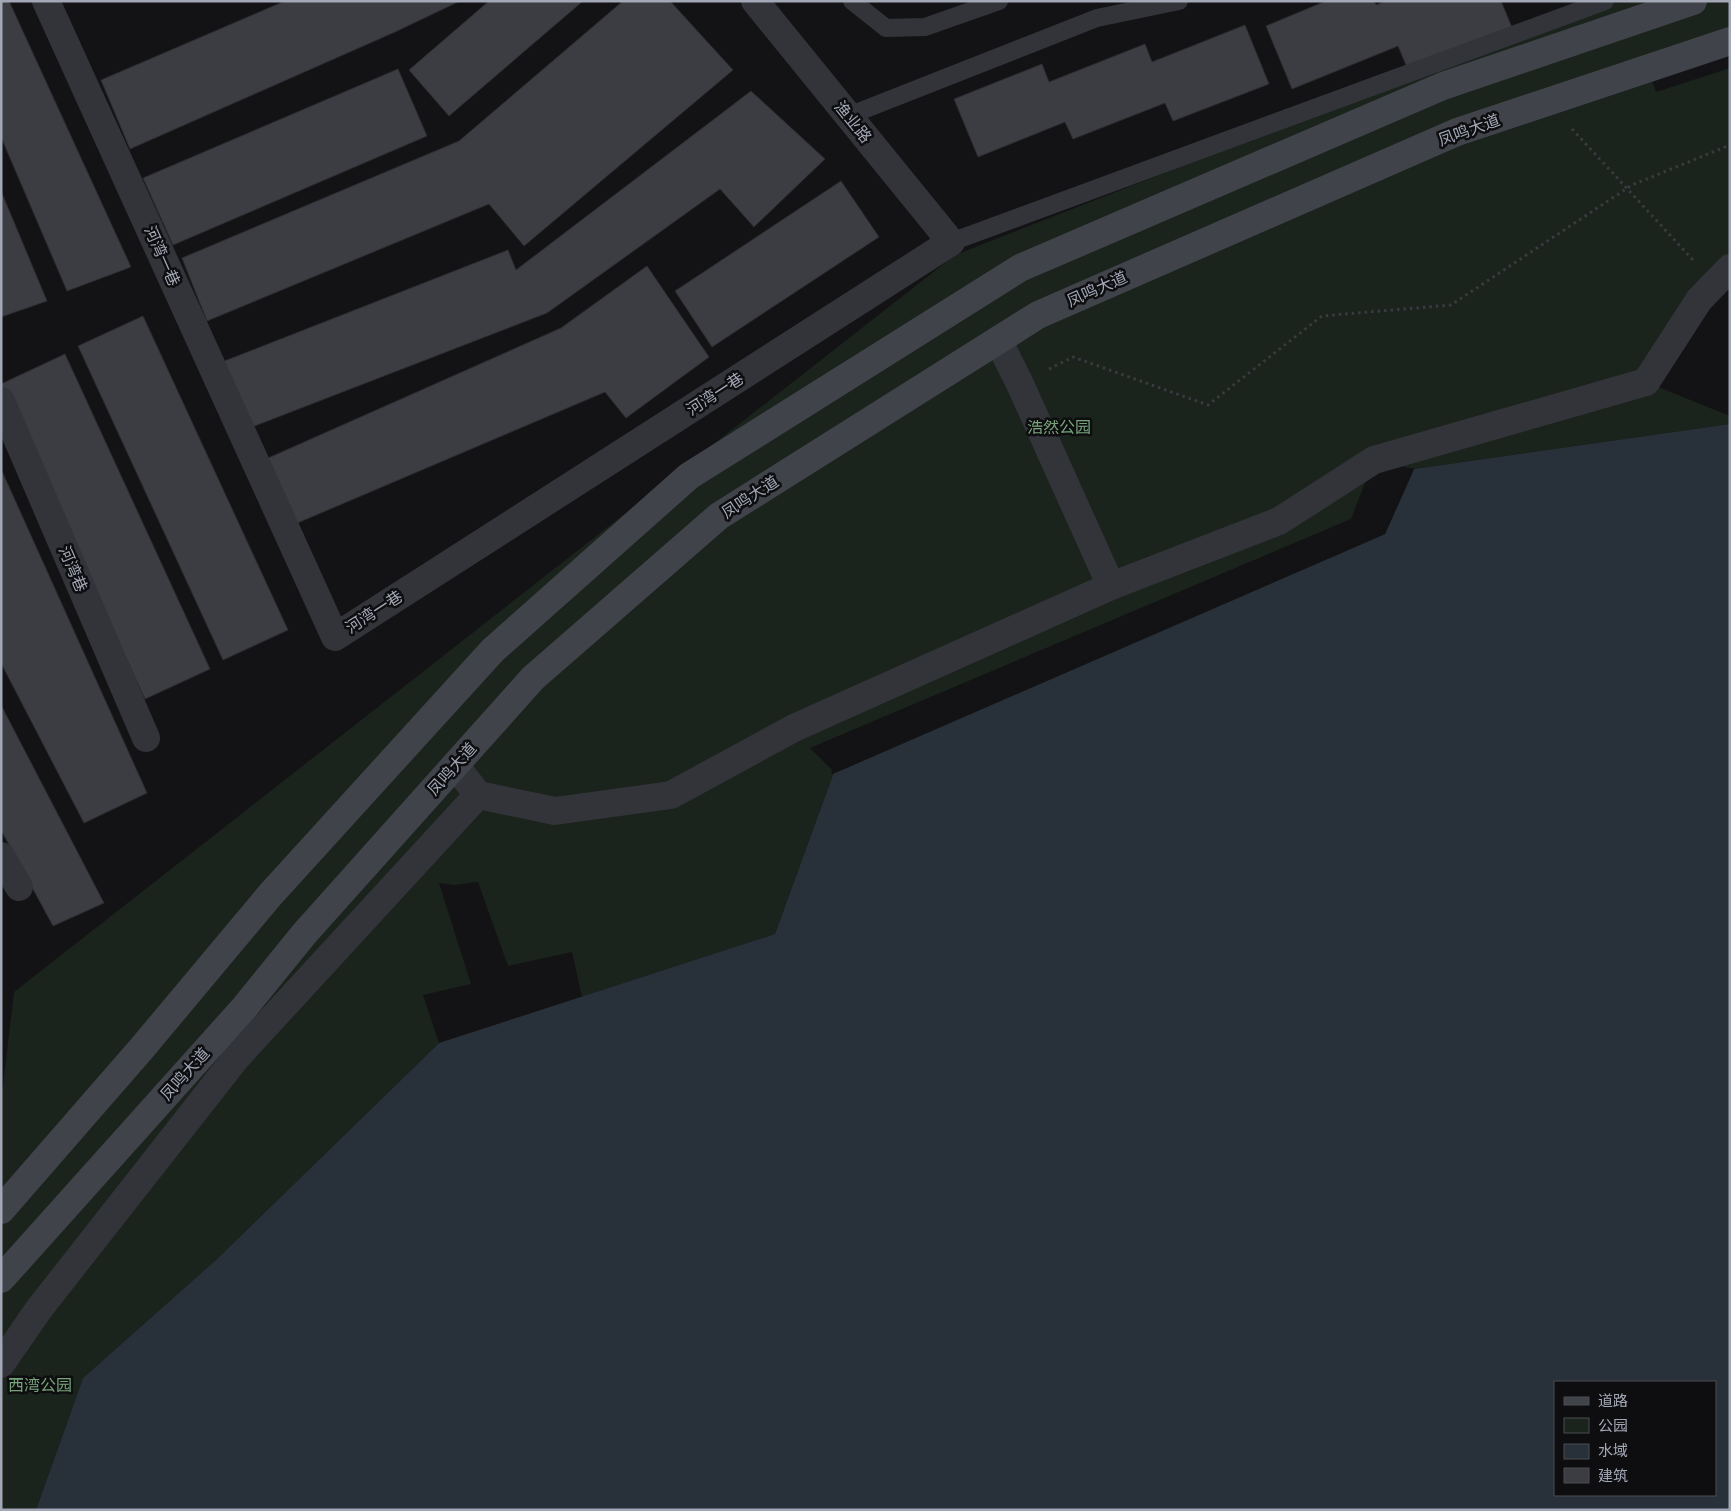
<svg xmlns="http://www.w3.org/2000/svg" width="1731" height="1511" viewBox="0 0 1731 1511" font-family="Poppins,'Noto Sans SC',sans-serif">
  <style>
    .green { fill: #1a231c }
    .water { fill: #283139; fill-rule: evenodd }
    .pier { fill: #131315 }
    .building { fill: #3c3d42; stroke: #2c2c31 }
    .lines { fill: none; stroke-linecap: round; stroke-linejoin: round }
    .path { stroke: #393b41; stroke-width: 3; stroke-dasharray: 2.5 4; stroke-linecap: butt }
    .lane { stroke: #33343a; stroke-width: 18 }
    .street { stroke: #33343a; stroke-width: 28 }
    .secondary { stroke: #41434a; stroke-width: 28 }
    .labels { text-anchor: middle; dominant-baseline: central; stroke-width: 5; stroke-linejoin: round; paint-order: stroke }
    .street-label { font-size: 16px; fill: #a3a8b6; stroke: #0e0e10 }
    .park-label { font-size: 16px; fill: #77a47b; stroke: #0e0e10 }
  </style>
  <rect width="100%" height="100%" fill="#131315"/>
  <!-- green -->
  <polygon class="green" points="1603,1 1730,1 1730,41 1648,69 1656,92 1730,68 1730,268 1646,382 1730,416 1730,424 1414,469 1374,460 1351,519 810,748 834,772 775,934 582,997 572,952 508,966 478,882 454,885 439,883 471,984 423,995 439,1043 217,1259 83,1378 36,1510 1,1510 1,1102 14,992 955,255"/>
  <!-- water -->
  <path class="water" d="M1730 424V1510H36L83 1378 217 1259 439 1043 775 934 834 772 1385 534 1414 469ZM1555 1382H1715V1495H1555Z"/>
  <!-- pier -->
  <polygon class="pier" points="1412,468 1414,469 1385,534 833,774 831,772 833,770 1383,532"/>
  <!-- building -->
  <g class="building">
    <polygon points="1,1 9,1 131,267 67,291 1,137"/>
    <polygon points="285,1 460,1 395,32 130,149 101,80"/>
    <polygon points="489,1 583,1 449,116 409,70"/>
    <polygon points="623,1 670,1 733,70 524,246 489,204 207,321 182,258 459,141"/>
    <polygon points="1326,1 1374,1 1376,5 1385,1 1501,1 1513,30 1409,72 1398,46 1292,89 1266,26"/>
    <polygon points="1245,25 1269,84 1173,121 1165,103 1073,139 1065,122 978,157 954,99 1042,64 1049,82 1145,44 1152,62"/>
    <polygon points="398,69 427,136 173,245 143,178"/>
    <polygon points="751,91 825,159 754,227 720,189 547,313 252,427 222,362 508,250 516,270"/>
    <polygon points="841,181 879,237 712,347 675,291"/>
    <polygon points="1,191 47,301 1,317"/>
    <polygon points="647,266 709,357 626,418 605,392 295,524 266,459 561,328"/>
    <polygon points="143,316 288,630 223,660 78,346"/>
    <polygon points="65,354 210,669 145,699 1,387 1,384"/>
    <polygon points="1,469 147,793 84,823 1,663"/>
    <polygon points="1,705 104,903 53,926 1,830"/>
  </g>
  <g class="lines">
    <!-- path -->
    <g class="path">
      <polyline points="1572,129 1693,260"/>
      <polyline points="1049,369 1073,357 1208,405 1322,316 1451,305 1632,185 1730,145"/>
    </g>
    <!-- lane -->
    <g class="lane">
      <polyline points="852,1 886,28 925,27 999,1"/>
      <polyline points="848,116 1097,18 1179,1"/>
      <polyline points="951,242 1605,1"/>
    </g>
    <!-- street -->
    <g class="street">
      <polyline points="46,1 335,637 951,242 755,1"/>
      <polyline points="1,401 146,738"/>
      <polyline points="1111,586 1279,521 1374,460 1646,382 1699,300 1730,268"/>
      <polyline points="455,765 478,795 555,811 671,795 794,728 1111,586 1020,384 998,340"/>
      <polyline points="1,856 19,887"/>
      <polyline points="1,1364 39,1309 236,1058 478,795"/>
    </g>
    <!-- secondary -->
    <g class="secondary">
      <polyline points="1,1210 142,1048 270,895 493,650 689,476 1020,268 1443,86 1693,1"/>
      <polyline points="1,1279 244,1008 304,934 533,678 719,516 1038,315 1457,132 1730,41"/>
    </g>
  </g>
  <g class="labels">
    <!-- street labels -->
    <g class="street-label">
      <text transform="translate(853 122) rotate(51)">渔业路</text>
      <text transform="translate(1469 130) rotate(-20)">凤鸣大道</text>
      <text transform="translate(162 256) rotate(66)">河湾一巷</text>
      <text transform="translate(1097 289) rotate(-24)">凤鸣大道</text>
      <text transform="translate(715 394) rotate(-33)">河湾一巷</text>
      <text transform="translate(750 497) rotate(-33)">凤鸣大道</text>
      <text transform="translate(73 569) rotate(67)">河湾巷</text>
      <text transform="translate(374 612) rotate(-33)">河湾一巷</text>
      <text transform="translate(452 769) rotate(-48)">凤鸣大道</text>
      <text transform="translate(185 1074) rotate(-48)">凤鸣大道</text>
    </g>
    <!-- park labels -->
    <g class="park-label">
      <text x="1059" y="427">浩然公园</text>
      <text x="40" y="1385">西湾公园</text>
    </g>
  </g>
  <!-- border -->
  <rect width="1731" height="1511" fill="none" stroke="#a3a8b6" stroke-width="5"/>
  <!-- legend -->
  <rect x="1554" y="1381" width="162" height="115" fill="#0e0e10" stroke="#4a4c52"/>
  <rect x="1564" y="1397" width="25" height="8" fill="#41434a" stroke="#4a4c52"/>
  <text x="1598" y="1406" font-size="15" fill="#a3a8b6">道路</text>
  <rect x="1564" y="1418" width="25" height="15" fill="#1a231c" stroke="#4a4c52"/>
  <text x="1598" y="1431" font-size="15" fill="#a3a8b6">公园</text>
  <rect x="1564" y="1444" width="25" height="15" fill="#283139" stroke="#4a4c52"/>
  <text x="1598" y="1456" font-size="15" fill="#a3a8b6">水域</text>
  <rect x="1564" y="1468" width="25" height="15" fill="#3c3d42" stroke="#4a4c52"/>
  <text x="1598" y="1481" font-size="15" fill="#a3a8b6">建筑</text>
</svg>
